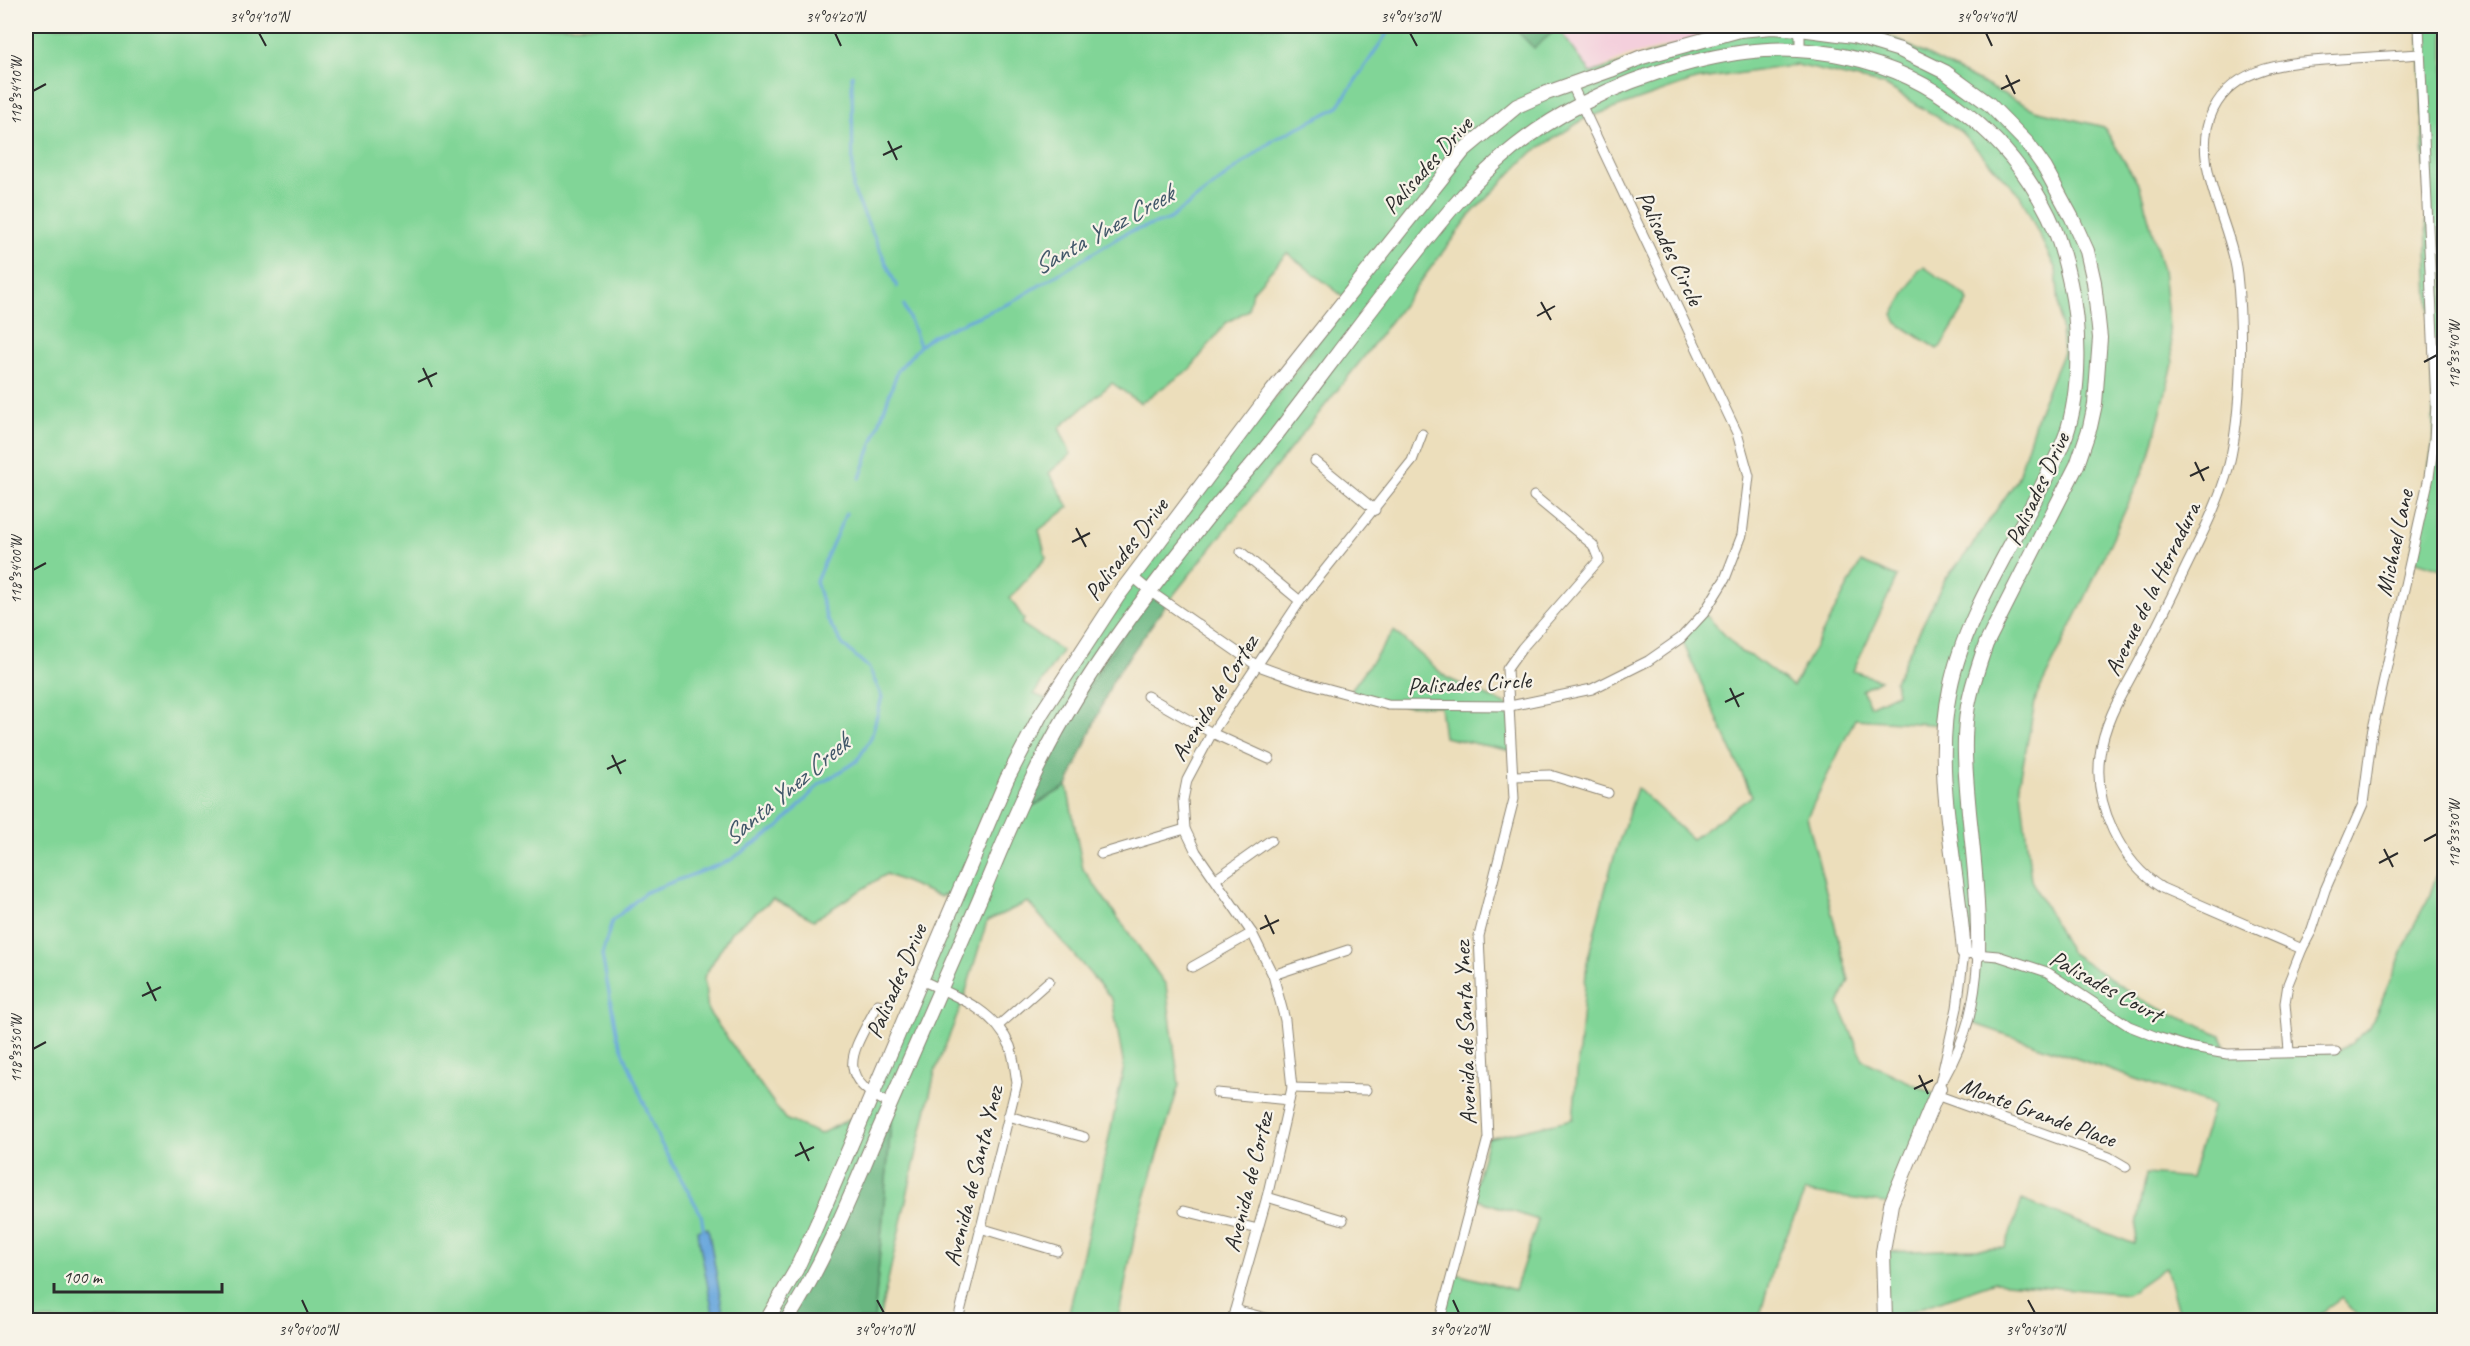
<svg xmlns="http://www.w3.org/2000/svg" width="2470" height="1346" viewBox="0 0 2470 1346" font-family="Caveat,sans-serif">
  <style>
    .built { fill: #f4cfdc }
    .green { fill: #81d597; stroke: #568061; stroke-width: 1.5; fill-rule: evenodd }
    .forest { fill: #68b680; stroke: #4a7056; stroke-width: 1.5 }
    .water { fill: #6ba8dd; stroke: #4b6a84; stroke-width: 1.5 }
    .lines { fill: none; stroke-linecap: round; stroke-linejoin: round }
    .stream { stroke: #6ba8dd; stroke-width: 3 }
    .street-casing { stroke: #8c8473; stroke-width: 11 }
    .secondary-casing { stroke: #8c8473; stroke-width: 16 }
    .street { stroke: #fff; stroke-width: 9 }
    .secondary { stroke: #fff; stroke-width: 14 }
    .ticks { fill: none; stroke: #2b2b2b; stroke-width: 2 }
    .labels { text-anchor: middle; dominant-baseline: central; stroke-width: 4.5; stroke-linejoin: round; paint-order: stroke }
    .street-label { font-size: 24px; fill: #2b2b2b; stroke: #f7f3e8 }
    .water-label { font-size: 26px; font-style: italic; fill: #415769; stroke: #f7f3e8 }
    .neatline { fill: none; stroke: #2b2b2b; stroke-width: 2 }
    .ticks-label { font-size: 15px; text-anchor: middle; fill: #2b2b2b }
  </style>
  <rect width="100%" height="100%" fill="#f7f3e8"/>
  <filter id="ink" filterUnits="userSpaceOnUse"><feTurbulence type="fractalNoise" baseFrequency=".0167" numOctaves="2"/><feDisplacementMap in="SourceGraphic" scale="12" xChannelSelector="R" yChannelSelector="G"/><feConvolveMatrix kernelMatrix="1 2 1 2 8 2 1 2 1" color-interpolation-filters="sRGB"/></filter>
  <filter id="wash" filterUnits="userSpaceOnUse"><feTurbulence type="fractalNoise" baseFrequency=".008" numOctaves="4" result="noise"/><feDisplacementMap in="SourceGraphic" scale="24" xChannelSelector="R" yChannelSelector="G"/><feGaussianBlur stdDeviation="1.35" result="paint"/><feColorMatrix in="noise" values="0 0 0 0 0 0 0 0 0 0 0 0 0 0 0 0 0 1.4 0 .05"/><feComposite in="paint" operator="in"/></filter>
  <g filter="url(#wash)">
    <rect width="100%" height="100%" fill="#ecdebb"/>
    <!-- built -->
    <polygon class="built" points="1560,26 1703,26 1704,37 1628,56 1590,73 1558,28"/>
    <!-- green -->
    <g class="green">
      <path d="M26 26H1530L1539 43 1558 28 1591 73 1704 37 1703 26H1843L1896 39 2035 110 2104 127 2140 187 2163 270 2173 364 2149 458 2086 596 2036 697 2020 780 2031 880 2070 952 2145 1002 2221 1035 2227 1053 2336 1052 2352 1043 2370 1027 2415 923 2429 897 2444 854V1320H2362L2342 1298 2311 1320H2180L2166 1267 2127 1294 1995 1282 1885 1320 1883 1252 2005 1248 2022 1200 2134 1244 2146 1174 2191 1178 2213 1105 1969 1022 1978 956 1964 953 1944 725 1855 719 1807 817 1849 980 1839 1004 1863 1060 1936 1095 1891 1204 1805 1192 1773 1267 1759 1320H1440L1453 1273 1515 1290 1538 1220 1472 1198 1488 1138 1573 1119 1587 962 1612 863 1637 788 1692 839 1752 796 1681 638 1704 613 1741 652 1753 657 1793 687 1861 562 1897 577 1853 671 1880 680 1862 690 1870 706 1897 693 1895 681 1944 581 1966 554 2017 480 2038 413 2063 352 2056 270 2020 195 1960 131 1885 85 1797 65 1695 80 1584 119 1530 154 1472 213 1363 358 1167 603 1015 817 1067 786 1083 869 1166 985 1179 1085 1137 1224 1118 1320H1067L1093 1212 1124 1067 1112 999 1028 902 987 921 963 1001 935 1072 879 1320H874L893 1101 787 1320H26ZM1287 253 1349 301 1085 645 1049 701 1034 694 1062 651 1022 624 1024 619 1010 598 1046 558 1039 530 1069 507 1049 473 1071 454 1059 428 1112 383 1140 403 1190 369 1226 323 1248 310 1252 292ZM886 874 941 897 943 894 954 903 864 1112 820 1134 785 1119 708 1011 704 977 731 932 773 899 814 920Z"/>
      <polygon points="2419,26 2444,26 2444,570 2411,559 2434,440"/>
      <polygon points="1924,267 1966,296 1968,302 1941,346 1937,349 1897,323 1893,315 1919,269"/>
      <polygon points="1394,631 1447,678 1510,706 1512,751 1444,737 1440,706 1388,705 1348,694"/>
    </g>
    <!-- forest -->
    <g class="forest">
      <polygon points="1512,26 1560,26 1534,48"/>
      <polygon points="1151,592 1167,603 1114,678 1067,786 1014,817 1041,760"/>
      <polygon points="893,1098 874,1320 787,1320"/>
    </g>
    <!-- water -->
    <polygon class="water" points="708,1228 723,1312 713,1313 697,1230"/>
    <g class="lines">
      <!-- stream -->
      <g class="stream">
        <polyline points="852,75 853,190 897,287"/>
        <polyline points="904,305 920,345"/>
        <polyline points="860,478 898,370 920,346 932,336 1012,302 1126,233 1168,220 1275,139 1337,108 1392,26"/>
        <polyline points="704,1232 701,1214 659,1140 617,1036 602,955 612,921 646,892 729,861 779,827 820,784 857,761 871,738 882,697 869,668 843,645 827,619 816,581 846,513"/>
      </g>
    </g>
  </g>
  <g filter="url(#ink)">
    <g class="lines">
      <!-- street casing -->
      <g class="street-casing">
        <g id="street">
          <polyline points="1800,26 1800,48"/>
          <polyline points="1315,461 1375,510"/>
          <polyline points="1241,552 1300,601"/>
          <polyline points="1133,577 1151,592 1256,665 1300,681 1388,705 1510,706 1592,689 1648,661 1681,638 1704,613 1725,579 1742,535 1749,476 1737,433 1571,83"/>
          <polyline points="1147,696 1212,733 1269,759"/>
          <polyline points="1513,776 1550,775 1608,793"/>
          <polyline points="1101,854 1185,829"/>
          <polyline points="1216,879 1271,840"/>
          <path d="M2302 949 2162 888C2121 863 2093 804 2100 755 2104 720 2125 689 2141 658 2157 626 2173 594 2188 563 2204 531 2220 499 2229 465 2242 410 2243 330 2237 274 2231 221 2188 162 2213 110 2236 63 2295 62 2340 59 2367 57 2393 56 2420 54"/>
          <polyline points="1192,967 1252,933"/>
          <polyline points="1273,975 1348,950"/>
          <path d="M921 980C955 996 994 1009 1010 1046 1014 1057 1015 1071 1017 1083L958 1320"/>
          <path d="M878 1004C855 1049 830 1076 890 1104"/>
          <polyline points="998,1026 1049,981"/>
          <polyline points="2289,1051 2285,1003 2288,984 2302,949 2312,930 2325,890 2363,804 2372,733 2429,477 2434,440 2436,404 2419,26"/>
          <path d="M1944 1078C1968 1035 1975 1004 1978 955"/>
          <polyline points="1292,1088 1366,1090"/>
          <polyline points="1939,1088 1957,1008 1964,953 1998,956 2047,972 2129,1026 2157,1037 2193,1048 2227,1054 2336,1052"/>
          <polyline points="1217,1093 1289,1100"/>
          <polyline points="1936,1095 2109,1157 2126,1167"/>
          <polyline points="1008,1116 1084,1137"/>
          <polyline points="1267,1197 1343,1220"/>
          <polyline points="1184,1211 1258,1229"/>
          <polyline points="980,1228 1057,1251"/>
          <polyline points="1235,1310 1274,1320"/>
          <polyline points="1232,1320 1267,1197 1292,1088 1285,1020 1273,975 1252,933 1196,852 1185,829 1183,800 1187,780 1212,733 1300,601 1412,461 1422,434"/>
          <polyline points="1440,1320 1488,1138 1479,936 1514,799 1507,669 1522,648 1599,560 1593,545 1534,496"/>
        </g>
      </g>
      <!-- secondary casing -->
      <g class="secondary-casing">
        <g id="secondary">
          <path d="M767 1320 796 1270 817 1224 1007 779 1041 714 1118 596 1270 394 1464 150 1517 106 1544 94 1611 70 1642 57 1740 30 1772 27 1800 29 1854 36 1900 50 1945 72 1989 104 2028 144 2045 168 2072 218 2087 251 2094 282 2100 338 2095 404 2090 427 2077 465 1986 644C1979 664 1972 685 1968 706 1962 741 1966 777 1969 812 1974 859 1979 907 1978 955"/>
          <path d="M787 1320C826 1259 849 1199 878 1132 911 1055 946 978 979 901 999 854 1018 806 1041 761 1087 669 1151 588 1215 508 1233 486 1252 466 1269 444 1318 381 1364 317 1414 255 1440 222 1466 189 1498 161 1549 115 1616 83 1682 65 1741 49 1787 44 1848 57 1935 75 2010 137 2049 216 2059 237 2065 260 2070 283 2080 328 2081 391 2066 435 2060 452 2050 469 2042 486 2010 550 1964 618 1950 689 1932 776 1958 865 1964 953"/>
          <polyline points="1885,1320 1883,1252 1891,1204 1939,1088"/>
        </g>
      </g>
      <!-- street -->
      <use href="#street" class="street"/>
      <!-- secondary -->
      <use href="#secondary" class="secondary"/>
    </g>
  </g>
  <!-- ticks -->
  <path class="ticks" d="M259 33 266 46M835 33 841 46M1410 33 1417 46M1986 33 1992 46M2006 75 2015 94M2001 89 2020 80M33 91 46 84M888 141 897 160M883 155 902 146M1541 302 1551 320M1537 316 1555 306M2424 362 2437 355M423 368 432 387M418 382 437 373M2195 462 2204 481M2190 476 2209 467M1076 528 1086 547M1072 542 1090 533M33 570 46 563M1730 688 1739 707M1725 702 1744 693M612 755 621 774M607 769 626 760M2424 841 2437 834M2384 849 2393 867M2379 863 2398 853M1265 915 1274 934M1260 929 1279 920M147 982 156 1001M142 996 161 987M33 1049 46 1042M1919 1075 1928 1094M1914 1089 1933 1080M800 1142 809 1161M795 1156 814 1147M302 1300 308 1313M877 1300 884 1313M1453 1300 1459 1313M2028 1300 2035 1313"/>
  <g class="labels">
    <!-- street labels -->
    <g class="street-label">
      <text transform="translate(1427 165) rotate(-48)">Palisades Drive</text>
      <text transform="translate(1670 248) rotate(64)">Palisades Circle</text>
      <text transform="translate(2037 489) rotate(-65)">Palisades Drive</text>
      <text transform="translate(2394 543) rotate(-78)">Michael Lane</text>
      <text transform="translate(1126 549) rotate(-53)">Palisades Drive</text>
      <text transform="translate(2152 589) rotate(-64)">Avenue de la Herradura</text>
      <text transform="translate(1469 683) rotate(-3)">Palisades Circle</text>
      <text transform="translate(1214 698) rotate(-58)">Avenida de Cortez</text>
      <text transform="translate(896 981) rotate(-67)">Palisades Drive</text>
      <text transform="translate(2106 986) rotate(29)">Palisades Court</text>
      <text transform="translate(1465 1033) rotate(-92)">Avenida de Santa Ynez</text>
      <text transform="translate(2038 1112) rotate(20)">Monte Grande Place</text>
      <text transform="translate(973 1176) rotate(-76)">Avenida de Santa Ynez</text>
      <text transform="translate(1248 1182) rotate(-76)">Avenida de Cortez</text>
    </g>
    <!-- water labels -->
    <g class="water-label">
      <text transform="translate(1103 230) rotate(-29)">Santa Ynez Creek</text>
      <text transform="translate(786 790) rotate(-40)">Santa Ynez Creek</text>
    </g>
  </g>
  <!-- margin -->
  <rect width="2470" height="1346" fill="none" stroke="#f7f3e8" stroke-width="66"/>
  <!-- scale -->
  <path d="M54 1283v9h168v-9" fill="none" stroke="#2b2b2b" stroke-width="3"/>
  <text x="63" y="1283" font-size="18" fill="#2b2b2b" stroke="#f7f3e8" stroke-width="4.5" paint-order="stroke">100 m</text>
  <rect x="33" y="33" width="2404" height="1280" class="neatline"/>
  <g class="ticks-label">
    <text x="259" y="22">34°04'10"N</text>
    <text x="835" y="22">34°04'20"N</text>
    <text x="1410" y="22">34°04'30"N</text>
    <text x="1986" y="22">34°04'40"N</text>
    <text transform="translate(16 91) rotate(-90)" y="5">118°34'10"W</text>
    <text transform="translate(2454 355) rotate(-90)" y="5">118°33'40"W</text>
    <text transform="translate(16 570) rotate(-90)" y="5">118°34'00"W</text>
    <text transform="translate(2454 834) rotate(-90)" y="5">118°33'30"W</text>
    <text transform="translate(16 1049) rotate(-90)" y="5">118°33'50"W</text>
    <text x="308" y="1335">34°04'00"N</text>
    <text x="884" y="1335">34°04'10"N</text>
    <text x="1459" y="1335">34°04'20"N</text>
    <text x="2035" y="1335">34°04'30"N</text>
  </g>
</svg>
